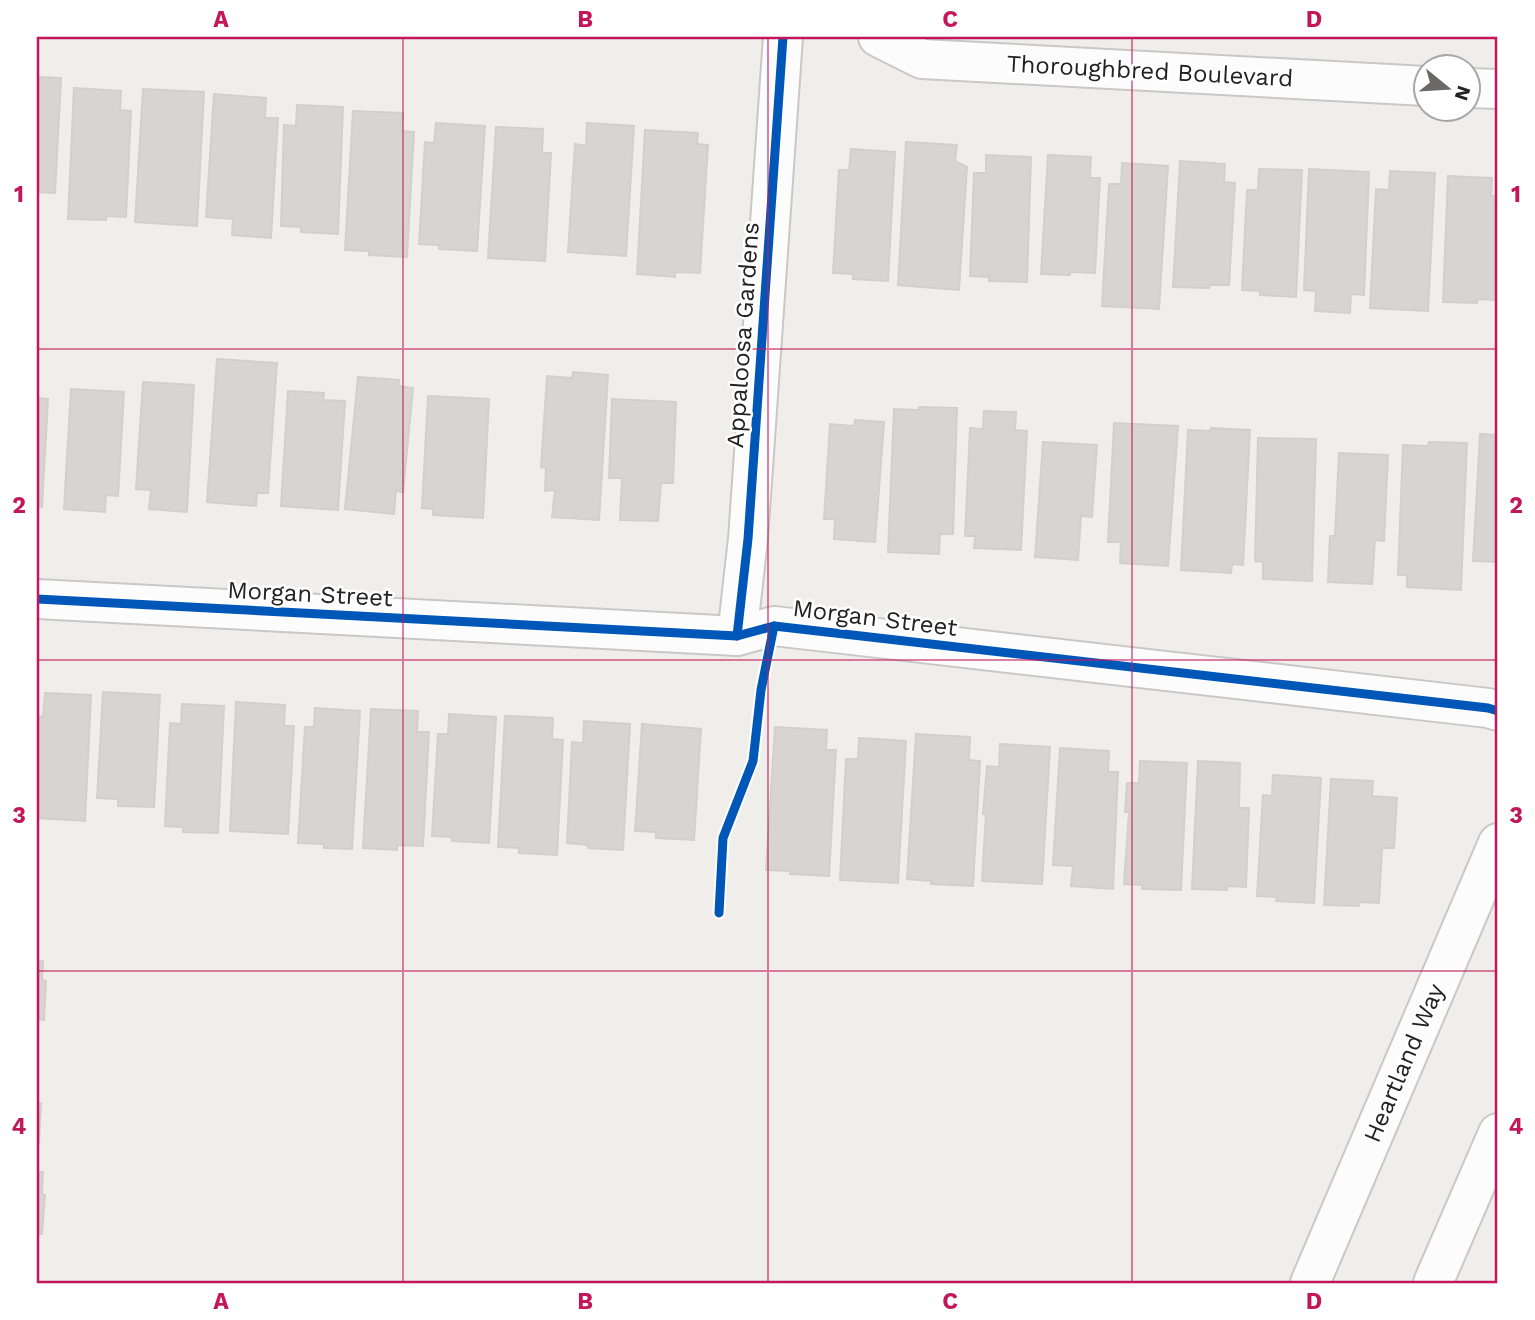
<svg xmlns="http://www.w3.org/2000/svg" width="1535" height="1320" viewBox="0 0 1535 1320" font-family="'Work Sans',sans-serif">
  <style>
    .building { fill: #d7d4d2; stroke: #d3d0cc; stroke-width: 2 }
    .lines { fill: none; stroke-linecap: round; stroke-linejoin: round }
    .minor-casing { stroke: #c9c8c7; stroke-width: 42 }
    .minor { stroke: #fdfcfc; stroke-width: 38 }
    .cycleway-casing { stroke: #fff; stroke-width: 13 }
    .cycleway { stroke: #0057b8; stroke-width: 9 }
    .grid { fill: none; stroke: #c2185b; stroke-width: 2; stroke-opacity: 0.55 }
    .labels { text-anchor: middle; dominant-baseline: central; stroke-width: 5; stroke-linejoin: round; paint-order: stroke }
    .street-label { font-size: 24px; fill: #222; stroke: #fff }
    .neatline { fill: none; stroke: #c2185b; stroke-width: 2.5 }
    .grid-label { font-size: 23px; text-anchor: middle; font-weight: bold; fill: #c2185b }
  </style>
  <rect width="100%" height="100%" fill="#f0eeeb"/>
  <!-- building -->
  <g class="building">
    <polygon points="37,77 61,78 55,193 37,192"/>
    <polygon points="74,88 121,91 120,110 131,111 126,217 106,216 106,220 68,219"/>
    <polygon points="143,89 204,92 197,226 135,222"/>
    <polygon points="214,94 266,98 265,118 278,118 271,238 232,235 233,219 206,217"/>
    <polygon points="297,105 343,107 338,234 301,232 301,227 281,226 284,125 296,126"/>
    <polygon points="353,111 403,113 402,131 414,132 407,257 369,255 369,251 345,250"/>
    <polygon points="436,123 485,126 477,251 439,249 439,245 419,244 425,142 434,143"/>
    <polygon points="587,123 634,126 626,256 568,252 575,144 586,146"/>
    <polygon points="496,127 543,129 542,153 551,153 545,261 488,258"/>
    <polygon points="645,130 698,133 697,144 708,145 700,273 675,272 675,277 637,274"/>
    <polygon points="906,142 957,145 955,161 967,167 959,290 898,285"/>
    <polygon points="851,149 895,152 888,281 853,279 853,274 833,273 839,170 849,170"/>
    <polygon points="986,155 1031,157 1027,282 989,281 989,277 970,276 974,173 986,173"/>
    <polygon points="1048,155 1091,157 1090,178 1100,178 1095,273 1070,272 1070,275 1041,274"/>
    <polygon points="1180,161 1225,164 1224,182 1235,183 1229,285 1210,285 1209,288 1173,287"/>
    <polygon points="1122,163 1168,166 1159,309 1102,306 1109,184 1121,184"/>
    <polygon points="1259,169 1302,170 1296,297 1260,295 1260,291 1242,290 1247,190 1258,190"/>
    <polygon points="1309,169 1369,172 1364,295 1351,294 1350,313 1315,311 1316,291 1304,290"/>
    <polygon points="1390,171 1435,173 1428,311 1370,308 1376,189 1389,190"/>
    <polygon points="1448,176 1492,178 1491,196 1498,196 1498,259 1496,300 1478,299 1477,303 1443,302"/>
    <polygon points="217,359 277,363 268,493 257,493 256,506 207,502"/>
    <polygon points="573,372 608,375 599,520 552,517 555,490 545,491 546,468 541,467 547,376 572,378"/>
    <polygon points="358,377 399,380 398,386 413,388 403,492 396,491 394,514 345,509"/>
    <polygon points="143,382 194,385 187,512 149,509 151,490 136,489"/>
    <polygon points="71,389 124,392 118,496 106,495 105,512 64,509"/>
    <polygon points="288,391 324,393 323,400 345,401 338,510 281,506"/>
    <polygon points="428,396 489,399 483,518 433,515 433,509 422,508"/>
    <polygon points="37,398 48,399 42,507 37,507"/>
    <polygon points="612,399 676,402 673,483 661,483 658,521 620,520 622,478 609,478"/>
    <polygon points="919,407 957,408 953,534 940,534 939,554 888,552 894,409 919,410"/>
    <polygon points="984,411 1016,412 1015,430 1027,431 1021,550 974,548 975,536 965,536 970,428 983,429"/>
    <polygon points="855,420 884,422 875,542 834,539 835,519 824,519 830,424 854,426"/>
    <polygon points="1114,423 1178,426 1168,566 1120,563 1121,542 1108,542"/>
    <polygon points="1211,428 1250,430 1243,565 1232,564 1231,573 1181,570 1188,430 1210,431"/>
    <polygon points="1480,434 1498,435 1498,562 1473,561"/>
    <polygon points="1258,438 1316,439 1312,581 1263,579 1263,562 1255,561"/>
    <polygon points="1043,442 1097,445 1092,517 1081,516 1078,560 1035,557"/>
    <polygon points="1429,442 1467,443 1461,590 1407,587 1407,575 1398,575 1403,445 1428,446"/>
    <polygon points="1339,453 1388,455 1384,541 1375,540 1372,584 1328,582 1330,536 1335,536"/>
    <polygon points="103,692 160,695 154,807 118,806 118,799 97,798"/>
    <polygon points="45,693 91,695 85,821 37,818 37,716 43,717"/>
    <polygon points="236,702 285,705 284,726 294,726 288,834 230,831"/>
    <polygon points="182,704 224,706 218,833 183,832 183,827 165,826 170,723 181,724"/>
    <polygon points="315,708 360,711 352,849 324,848 324,844 298,843 305,727 314,727"/>
    <polygon points="371,709 418,711 417,732 429,732 423,846 397,845 397,850 363,848"/>
    <polygon points="449,714 496,717 489,843 452,841 452,837 432,836 438,734 448,734"/>
    <polygon points="505,716 553,718 552,739 563,740 557,855 519,853 519,848 498,847"/>
    <polygon points="584,721 630,724 623,850 588,848 588,845 567,843 572,742 583,743"/>
    <polygon points="642,724 701,729 694,840 656,838 656,832 635,831"/>
    <polygon points="775,727 827,730 826,750 836,750 829,876 790,874 790,871 766,870"/>
    <polygon points="916,734 970,737 969,760 980,761 973,886 931,884 931,881 907,879"/>
    <polygon points="859,738 906,741 898,883 840,880 846,759 858,759"/>
    <polygon points="1000,744 1050,747 1042,884 982,881 986,814 983,814 987,766 999,767"/>
    <polygon points="1060,748 1109,751 1108,772 1118,772 1113,889 1071,886 1073,866 1053,865"/>
    <polygon points="1140,761 1187,763 1181,890 1142,889 1142,885 1124,884 1129,812 1125,812 1127,783 1139,783"/>
    <polygon points="1198,761 1240,763 1239,808 1249,808 1246,887 1227,886 1227,890 1192,889"/>
    <polygon points="1273,775 1321,778 1314,903 1276,901 1277,897 1257,896 1263,795 1272,796"/>
    <polygon points="1331,779 1373,781 1372,796 1397,798 1394,848 1382,848 1379,903 1358,902 1359,906 1324,905"/>
    <polygon points="37,961 43,961 42,980 46,981 44,1020 37,1019"/>
    <polygon points="37,1103 41,1103 39,1142 37,1142"/>
    <polygon points="37,1172 43,1172 42,1194 45,1195 42,1234 37,1234"/>
  </g>
  <g class="lines">
    <!-- minor casing -->
    <g class="minor-casing">
      <g id="minor">
        <polyline points="878,37 922,59 1426,86"/>
        <polyline points="1468,88 1498,89"/>
        <polyline points="37,599 737,636 774,626 1488,708 1498,711"/>
        <polyline points="737,636 748,539 783,37"/>
        <polyline points="1310,1283 1498,843"/>
        <polyline points="1433,1283 1498,1133"/>
      </g>
    </g>
    <!-- minor -->
    <use href="#minor" class="minor"/>
    <!-- cycleway casing -->
    <g class="cycleway-casing">
      <g id="cycleway">
        <polyline points="37,599 737,636 774,626 1488,708 1498,711"/>
        <polyline points="737,636 748,539 783,37"/>
        <polyline points="719,913 723,838 753,761 761,690 774,626"/>
      </g>
    </g>
    <!-- cycleway -->
    <use href="#cycleway" class="cycleway"/>
  </g>
  <!-- grid -->
  <path class="grid" d="M403 37V1283M768 37V1283M1132 37V1283M37 349H1498M37 660H1498M37 971H1498"/>
  <g class="labels">
    <!-- street labels -->
    <g class="street-label">
      <text transform="translate(1150 71) rotate(3)">Thoroughbred Boulevard</text>
      <text transform="translate(743 335) rotate(-86)">Appaloosa Gardens</text>
      <text transform="translate(310 594) rotate(3)">Morgan Street</text>
      <text transform="translate(875 618) rotate(7)">Morgan Street</text>
      <text transform="translate(1404 1063) rotate(-67)">Heartland Way</text>
    </g>
  </g>
  <!-- border -->
  <rect width="1535" height="1320" fill="none" stroke="#ffffff" stroke-width="77"/>
  <!-- north arrow -->
  <g transform="translate(1447 88) rotate(108)"><circle r="33" fill="#ffffff" stroke="#a7a7a7" stroke-width="2"/>
  <path d="M0-5L12 26L0 18L-12 26Z" fill="#6a6968"/>
  <text y="-10" font-size="19" font-weight="bold" text-anchor="middle" fill="#222222">N</text>
  </g>
  <rect x="38" y="38" width="1458" height="1244" class="neatline"/>
  <g class="grid-label">
    <text x="221" y="27">A</text>
    <text x="585" y="27">B</text>
    <text x="950" y="27">C</text>
    <text x="1314" y="27">D</text>
    <text x="19" y="202">1</text>
    <text x="1516" y="202">1</text>
    <text x="19" y="513">2</text>
    <text x="1516" y="513">2</text>
    <text x="19" y="823">3</text>
    <text x="1516" y="823">3</text>
    <text x="19" y="1134">4</text>
    <text x="1516" y="1134">4</text>
    <text x="221" y="1309">A</text>
    <text x="585" y="1309">B</text>
    <text x="950" y="1309">C</text>
    <text x="1314" y="1309">D</text>
  </g>
</svg>
